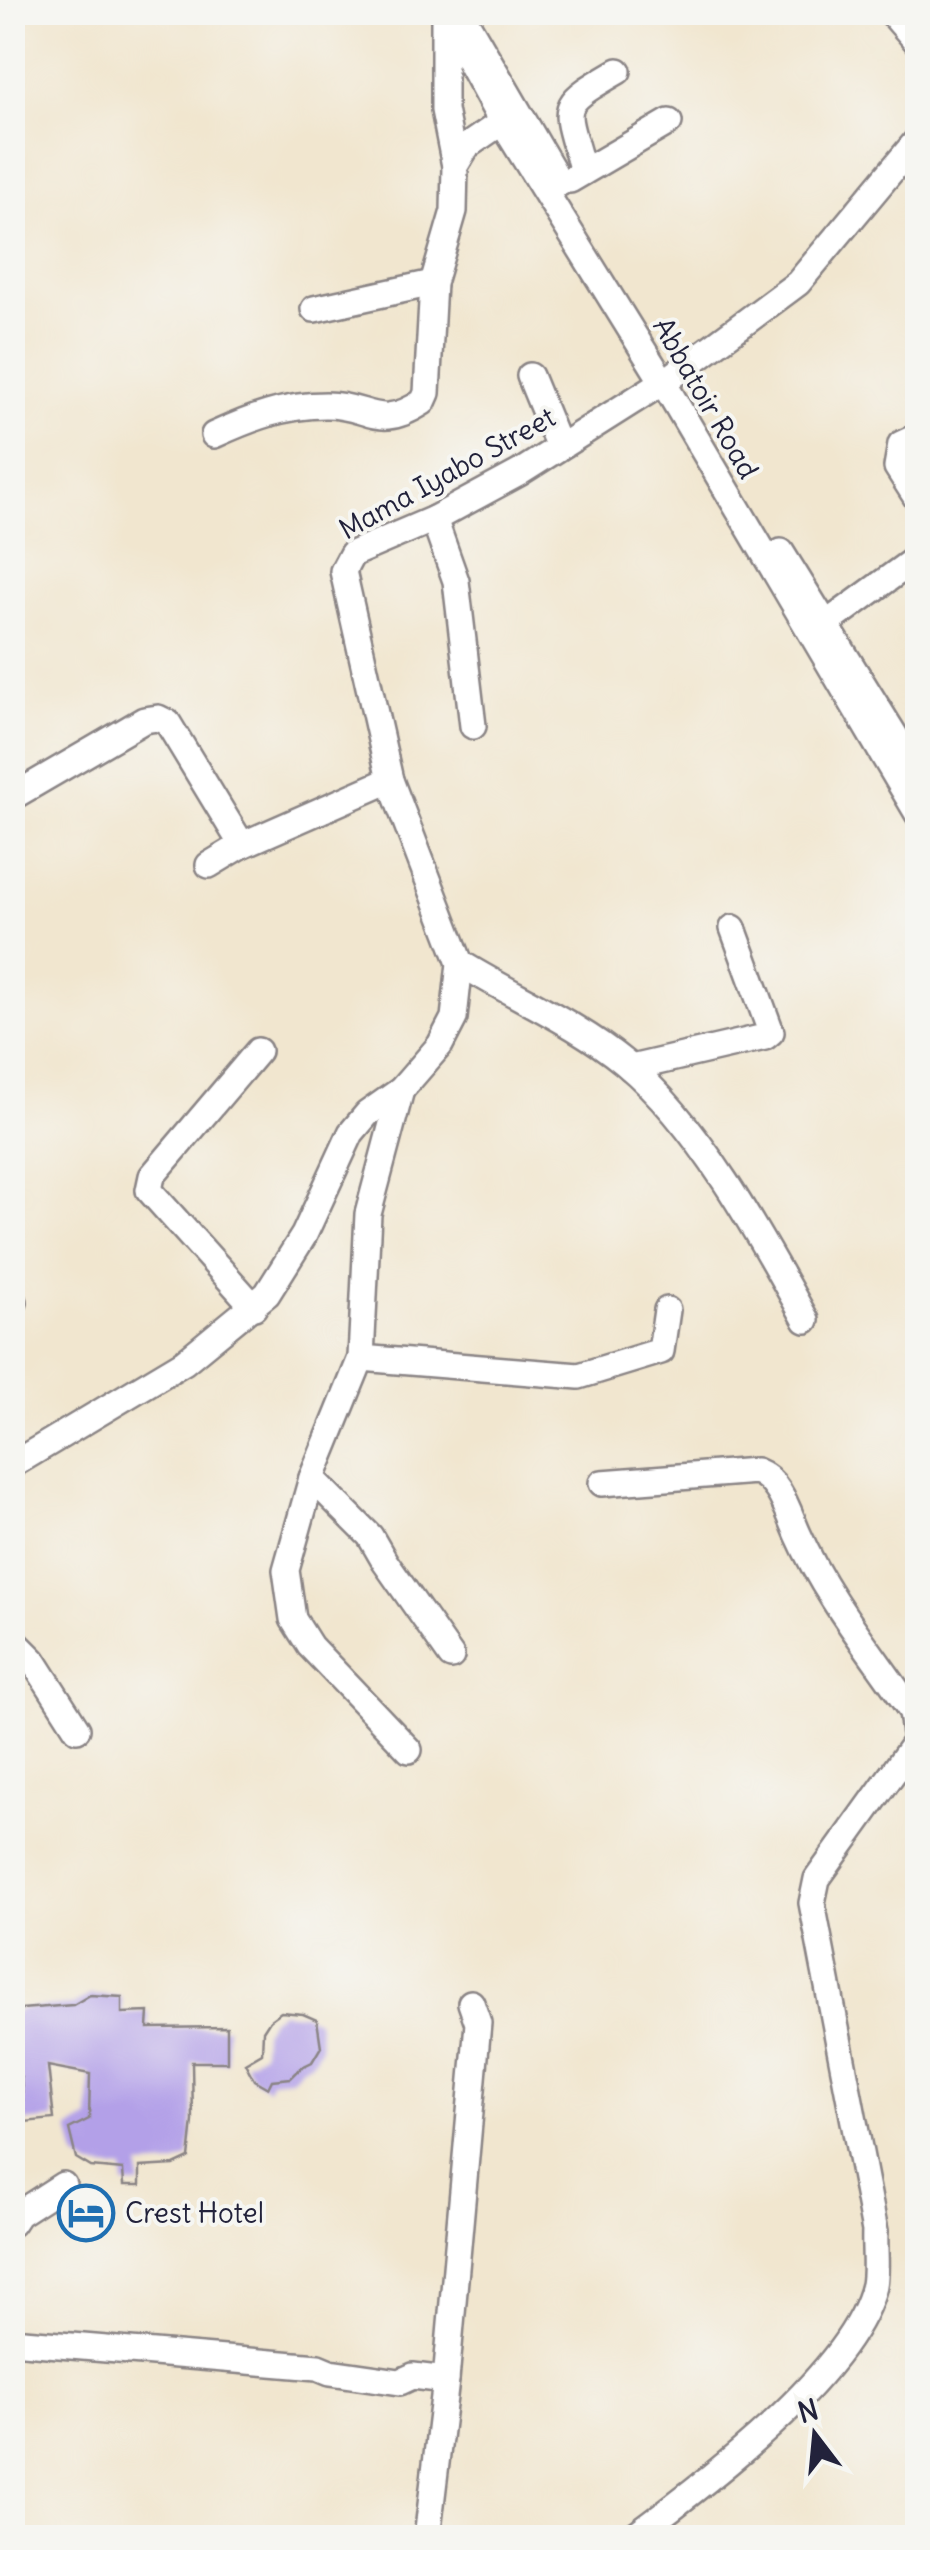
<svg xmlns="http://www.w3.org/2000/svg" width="930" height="2550" viewBox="0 0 930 2550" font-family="Delius,sans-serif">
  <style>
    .building { fill: #b3a0e8 }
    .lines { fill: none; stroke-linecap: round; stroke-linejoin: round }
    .minor-casing { stroke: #8a8485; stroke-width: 30 }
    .minor { stroke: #fff; stroke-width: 25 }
    .labels { text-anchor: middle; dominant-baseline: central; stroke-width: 8; stroke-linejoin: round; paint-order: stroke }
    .street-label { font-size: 28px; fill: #22223b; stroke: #f6f6f2 }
    .poi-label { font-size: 28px; fill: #22223b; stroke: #f6f6f2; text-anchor: start }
  </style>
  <rect width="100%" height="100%" fill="#f6f6f2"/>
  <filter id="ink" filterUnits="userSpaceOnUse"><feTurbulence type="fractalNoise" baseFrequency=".01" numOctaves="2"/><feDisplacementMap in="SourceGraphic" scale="20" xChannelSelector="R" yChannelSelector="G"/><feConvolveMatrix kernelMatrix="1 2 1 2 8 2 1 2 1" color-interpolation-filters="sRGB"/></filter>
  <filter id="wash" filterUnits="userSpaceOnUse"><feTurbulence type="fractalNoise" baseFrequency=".0048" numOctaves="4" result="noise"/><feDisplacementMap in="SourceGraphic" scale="40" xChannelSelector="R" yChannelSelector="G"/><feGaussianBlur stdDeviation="2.25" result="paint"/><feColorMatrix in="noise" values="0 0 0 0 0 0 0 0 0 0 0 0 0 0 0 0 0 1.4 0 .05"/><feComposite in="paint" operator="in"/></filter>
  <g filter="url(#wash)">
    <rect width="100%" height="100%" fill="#f1e6cf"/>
    <g id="blocks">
      <!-- building -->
      <g class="building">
        <polygon points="90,1995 122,1997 122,2013 149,2012 148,2028 227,2027 227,2062 192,2062 193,2121 189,2158 174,2165 140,2167 140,2185 124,2185 123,2170 91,2167 76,2158 69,2129 89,2119 90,2074 48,2066 54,2119 25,2122 21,2078 12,2079 12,2016 21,2009 73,2005"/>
        <polygon points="281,2012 303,2014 317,2020 321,2047 312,2062 302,2067 291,2078 272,2080 268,2088 254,2080 245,2063 262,2053 263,2031 270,2020"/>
      </g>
    </g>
  </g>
  <g filter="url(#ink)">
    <use href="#blocks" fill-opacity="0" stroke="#8a8485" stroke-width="2.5"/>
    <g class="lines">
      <!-- minor casing -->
      <g class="minor-casing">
        <g id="minor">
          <polyline points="442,12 502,122 663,382 918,814"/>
          <polyline points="891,12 918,43"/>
          <polyline points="444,20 444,110 455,166"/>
          <polyline points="467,23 560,183"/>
          <path d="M583 172C565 104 554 108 618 71"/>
          <polyline points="570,180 669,122"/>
          <polyline points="314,309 433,283"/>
          <polyline points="530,376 559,447"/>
          <path d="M214 435C251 418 285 405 326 405 370 405 377 432 423 402L427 393 433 283 454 211 455 166 467 146 502 122"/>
          <polyline points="918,436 901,444 897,467 918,500"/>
          <polyline points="434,519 456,581 473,726"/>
          <polyline points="781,552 918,773"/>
          <polyline points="826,624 918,557"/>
          <polyline points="12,797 144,720 158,718 168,723 242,845"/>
          <polyline points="209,865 242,845 390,780"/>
          <path d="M460 963C515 997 575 1022 625 1063 699 1124 760 1236 806 1320"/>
          <polyline points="631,1068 765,1037 771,1032 733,928"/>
          <polyline points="401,1090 368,1214 361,1358 312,1478 286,1570 293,1619 310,1646 409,1750"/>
          <polyline points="12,1304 14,1302"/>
          <polyline points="254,1307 149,1190 152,1176 258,1051"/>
          <polyline points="361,1358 579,1376 661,1351 667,1310"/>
          <polyline points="12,1465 184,1362 267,1294 304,1235 351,1133 367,1114 401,1090 440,1045 454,1018 460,963 390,780 343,571 352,554 434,519 519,473 674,375 798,283 918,139"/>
          <polyline points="312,1478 370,1536 385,1562 451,1656"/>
          <path d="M602 1483 756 1471C780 1480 788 1512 798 1534 826 1598 873 1654 912 1712L916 1741 817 1879 812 1903 875 2231C874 2248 877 2268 874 2285 853 2373 703 2485 631 2538"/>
          <polyline points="12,1639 33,1660 77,1729"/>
          <polyline points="12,2223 18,2214 63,2185"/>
          <polyline points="12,2341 318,2367 330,2372 400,2382 413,2376 446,2380 427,2538"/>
          <polyline points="446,2380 478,2023 471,2003"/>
        </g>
      </g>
      <!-- minor -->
      <use href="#minor" class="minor"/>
    </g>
  </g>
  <!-- icons -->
  <defs>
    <g id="hotel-ring" transform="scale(2.875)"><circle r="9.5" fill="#f6f6f2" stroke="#1f6fb2" stroke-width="1.5"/><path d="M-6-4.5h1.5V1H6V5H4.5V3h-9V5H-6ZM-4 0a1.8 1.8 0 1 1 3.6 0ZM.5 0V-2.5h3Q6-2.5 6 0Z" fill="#1f6fb2"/></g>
  </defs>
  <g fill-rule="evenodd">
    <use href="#hotel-ring" x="86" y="2213"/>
  </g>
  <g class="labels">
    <!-- street labels -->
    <g class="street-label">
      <text transform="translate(706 398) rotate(60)">Abbatoir Road</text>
      <text transform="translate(447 473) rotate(-29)">Mama Iyabo Street</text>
    </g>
    <!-- poi labels -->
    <g class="poi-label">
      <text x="125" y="2213">Crest Hotel</text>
    </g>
  </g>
  <!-- margin -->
  <rect width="930" height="2550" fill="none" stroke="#f6f6f2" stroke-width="50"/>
  <!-- north arrow -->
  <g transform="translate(815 2435) rotate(344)" stroke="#f6f6f2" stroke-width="8" paint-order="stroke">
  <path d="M0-8L18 38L0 25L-18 38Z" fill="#22223b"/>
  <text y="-15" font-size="28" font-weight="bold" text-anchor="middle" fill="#22223b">N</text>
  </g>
</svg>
